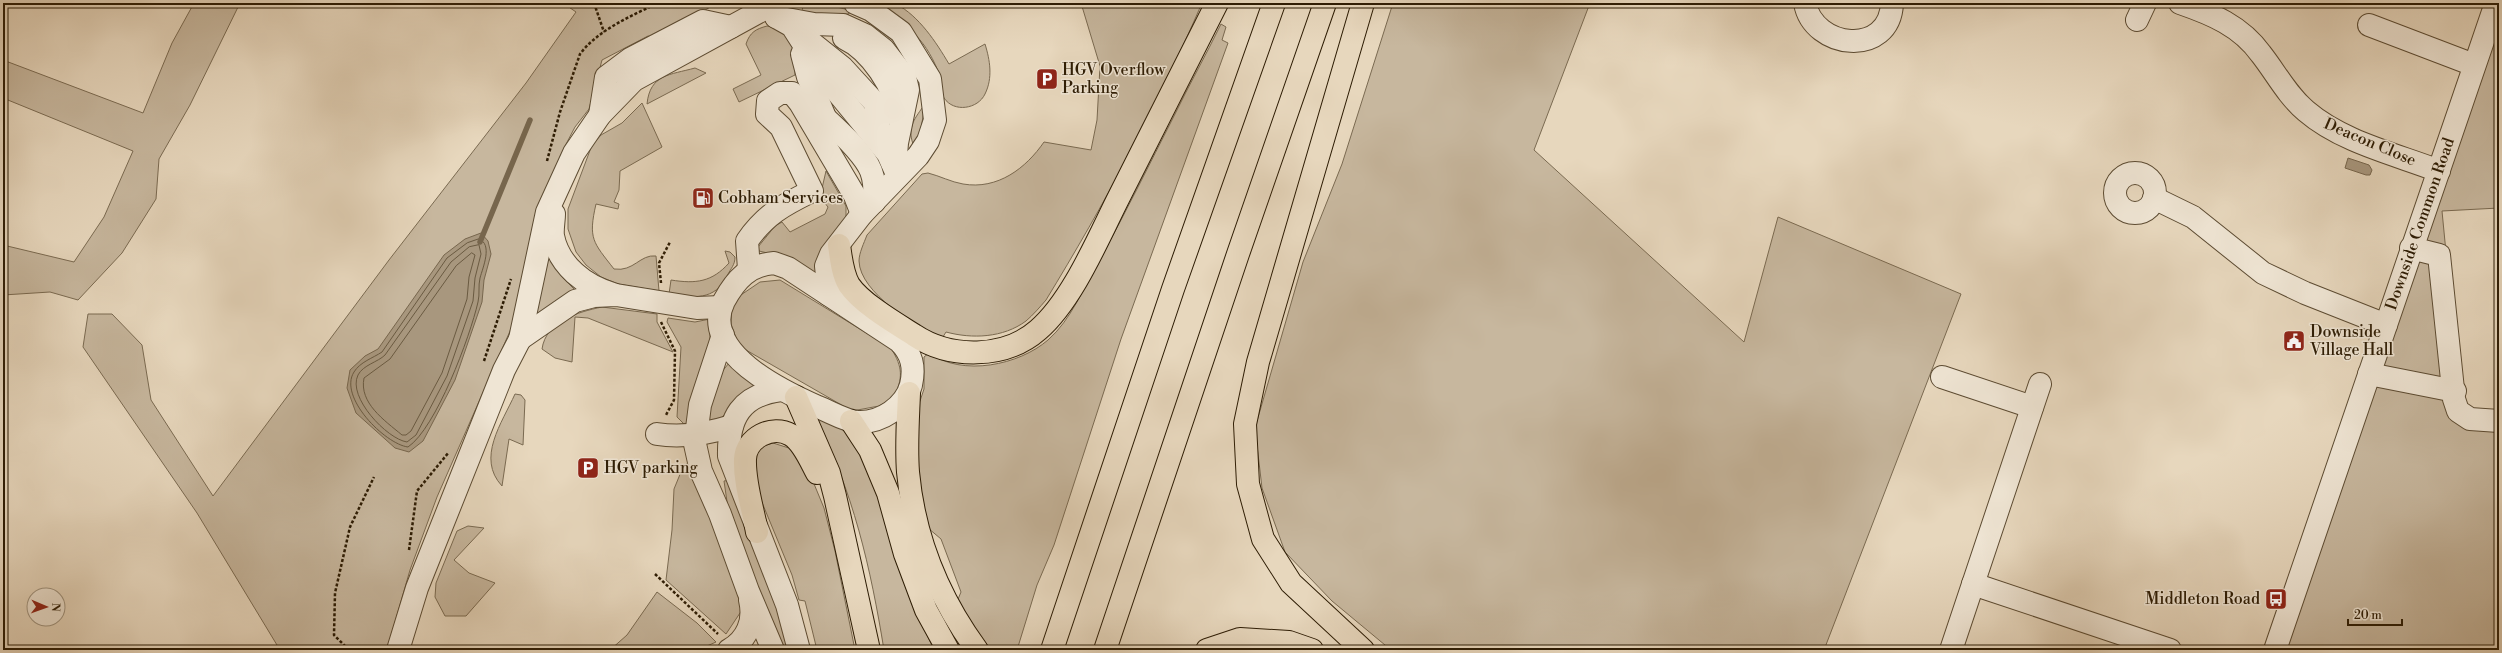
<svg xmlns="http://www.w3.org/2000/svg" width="2502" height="653" viewBox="0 0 2502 653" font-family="'Libre Bodoni',serif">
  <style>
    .green { fill: #c7b79e; stroke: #7a6a51 }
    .water { fill: #a8977e; stroke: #77664d }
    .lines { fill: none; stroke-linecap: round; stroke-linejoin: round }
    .shore { stroke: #6a5a41; stroke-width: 1 }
    .stream { stroke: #77664d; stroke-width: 5.5 }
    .minor-casing { stroke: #5c4b32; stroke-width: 24 }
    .highway-casing { stroke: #2d1c04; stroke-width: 24 }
    .path { stroke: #2d1c04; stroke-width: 2.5; stroke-dasharray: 3 2; stroke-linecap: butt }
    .minor { stroke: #efe5d4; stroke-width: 22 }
    .highway { stroke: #e7d7bd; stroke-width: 22 }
    .labels { text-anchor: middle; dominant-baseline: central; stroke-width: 3; stroke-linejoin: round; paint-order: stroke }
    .poi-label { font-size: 16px; fill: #2d1c04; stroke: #efe5d4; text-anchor: start }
    .street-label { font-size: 16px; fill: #2d1c04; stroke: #efe5d4 }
  </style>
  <rect width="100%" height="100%" fill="#e7d7bd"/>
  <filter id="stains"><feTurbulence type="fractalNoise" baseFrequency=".005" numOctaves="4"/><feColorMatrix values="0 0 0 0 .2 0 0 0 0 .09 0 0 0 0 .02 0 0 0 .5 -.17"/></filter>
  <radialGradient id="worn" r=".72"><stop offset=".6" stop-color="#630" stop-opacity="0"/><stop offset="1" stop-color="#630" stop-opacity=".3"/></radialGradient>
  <!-- green -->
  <g class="green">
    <polygon points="194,3 240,3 190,105 159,159 156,199 122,253 78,300 50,292 3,295 3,245 74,262 104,217 133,151 3,98 3,60 143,113 172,43"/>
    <polygon points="563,3 717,3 656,39 648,36 602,60 589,109 575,127 565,146 541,206 514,322 437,497 410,570 387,650 280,650 197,513 83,347 88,314 112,314 142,345 151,400 213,496 389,260 526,83 576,12"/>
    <path d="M874 3C880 3 891 1 896 4 919 16 936 42 949 64L985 44C990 60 993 78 985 94 978 109 954 113 944 98 940 91 942 79 938 71 924 36 904 23 874 3Z"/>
    <path d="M1081 3H1202C1158 105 1104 205 1046 300 1040 307 1033 315 1026 321 1003 338 972 339 946 332L941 340C916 326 860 293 859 261 859 253 864 243 867 235L922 174 928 173C940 176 951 182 963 184 998 190 1026 168 1044 142L1091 150 1097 120 1100 66Z"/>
    <polygon points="1393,3 1590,3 1534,150 1744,342 1778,217 1961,294 1824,650 1391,650 1332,601 1285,552 1262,488 1255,428 1303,262 1342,164"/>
    <polygon points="803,5 833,6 849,10 849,14 815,14 802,11"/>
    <polygon points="2499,18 2499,208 2442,211 2461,407 2499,417 2499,650 2282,650"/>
    <path d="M1221 24 1226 27 1222 40 1228 43 1121 339 1054 545 1037 585 1017 650H992L965 619 956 604 961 592 941 539 928 528 921 490 914 428 916 407 920 401 924 389V357L929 353C963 377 1019 365 1048 340 1071 320 1084 287 1099 261 1125 214 1149 165 1174 116 1189 85 1206 55 1221 24Z"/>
    <path d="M767 26C798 31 795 49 795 75L739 102 733 89 761 75 746 44C750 32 756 29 767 26Z"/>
    <path d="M695 68 706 73 647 104C650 74 670 75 695 68Z"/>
    <path d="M642 103 662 147 620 171 619 190 614 202 619 204 618 209 596 204C588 239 593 242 614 269 634 272 640 254 656 256L659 291 618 284 601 277 586 265 576 252 568 229V209L592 145 601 135 622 123Z"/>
    <path d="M925 104 920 135 913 144C907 127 915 118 925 104Z"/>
    <polygon points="826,171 846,206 846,218 818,276 793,259 759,251 758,247 775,226 782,222 790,232 825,214 828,207 820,197"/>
    <path d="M725 251 730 252 735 257C735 265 731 268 727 276 715 301 693 298 669 294L671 280C696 284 712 282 729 263Z"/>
    <polygon points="548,256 563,278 575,290 540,314 533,312"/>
    <path d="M780 280 891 348C903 368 903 377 894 398L879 406 852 411 739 346 731 324 732 301 760 282Z"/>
    <path d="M602 307 657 314V322L673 352 588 318 575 317 572 362 555 358 542 349C546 321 578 312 602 307Z"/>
    <polygon points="668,318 695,322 710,319 710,363 690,430 677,417 681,347 667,322"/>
    <polygon points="729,363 756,379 753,386 716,423 703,427 720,374"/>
    <path d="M515 394 521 395 525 400 523 445 509 439 502 486C476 458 502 423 515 394Z"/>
    <path d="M814 417 845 430 872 461 910 598 934 650H884C871 570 853 488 814 417Z"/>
    <polygon points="773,443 792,449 812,479 824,508 835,551 855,650 817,650 805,601 799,600 792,575 761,500 754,476 755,453 764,446"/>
    <polygon points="690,461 738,577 742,610 726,634 666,580 672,530 674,489 683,467"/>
    <polygon points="730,480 795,650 782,650 730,522 724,481"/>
    <polygon points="468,526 484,528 454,560 469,573 495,583 466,616 445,616 435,597 436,583 457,531"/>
    <polygon points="657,592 697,623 716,642 698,650 610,650 627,635"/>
  </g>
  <!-- water -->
  <g class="water">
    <polygon points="2348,158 2369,165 2372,170 2370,175 2366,175 2345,168"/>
    <polygon points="481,233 488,241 491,254 484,280 482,302 455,380 423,441 409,452 395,448 356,413 347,388 350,370 365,356 378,349 444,255 465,239"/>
  </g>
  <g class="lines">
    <!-- shore -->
    <g class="shore">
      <path d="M479 239C493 244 483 267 480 278 478 286 480 294 478 302 470 337 436 428 408 447 385 444 338 397 354 372 360 362 373 358 382 352L447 258 467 243Z"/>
      <path d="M479 245 481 254 475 278 473 301 447 376 416 435 407 442C387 439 347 397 358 375 363 365 378 362 385 355L451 262 469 247Z"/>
      <path d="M472 253 475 255 469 277 467 299 442 373 411 431 406 435H402C384 420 359 403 364 378L390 359 456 266Z"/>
    </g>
    <!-- stream -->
    <polyline class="stream" points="480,242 530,120"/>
    <!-- minor casing -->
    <g class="minor-casing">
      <g id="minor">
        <path d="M1805 3C1813 49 1890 58 1892 3"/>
        <path d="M2180 3C2212 14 2241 26 2261 54 2276 73 2287 95 2306 111 2342 142 2395 154 2439 171"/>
        <polyline points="776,17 814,24 843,25 865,35 884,50 905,77 908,90 897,143 895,167"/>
        <polyline points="776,17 792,26 824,76 888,154 896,172"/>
        <polyline points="2137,20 2145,3"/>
        <polyline points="2369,25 2474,65"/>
        <path d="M844 38C870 50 896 88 898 117"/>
        <polyline points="807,39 842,67 875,103 880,132"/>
        <polyline points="802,54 808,77 830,129"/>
        <polyline points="600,115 606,77 630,59 703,21 731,27"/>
        <path d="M823 116C837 129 864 153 871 171 875 181 875 191 874 202"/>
        <circle cx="2135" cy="193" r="20"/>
        <polyline points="2154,198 2193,217 2263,273 2305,293 2386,325"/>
        <path d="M554 214C554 221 552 229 553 236 559 266 585 286 613 294"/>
        <polyline points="2411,248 2439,255 2454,399 2458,411 2470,419 2499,421"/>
        <path d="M774 263 788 268 899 341C912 354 915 367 911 385 905 407 881 423 858 422 845 421 831 412 818 407 784 392 698 352 724 301 736 279 749 265 774 263Z"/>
        <path d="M749 269 747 241C765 215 783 205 812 191L781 127 767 114 768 101 780 93H792L800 103 855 196 862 214"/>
        <polyline points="829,295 826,266 831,254 862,214 918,156 928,141 935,120 930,79 901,32 871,10 855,3"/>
        <polyline points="723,335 700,405 695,444 701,471 720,514 748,591 773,650"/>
        <polyline points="520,339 575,301 594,296 616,295 697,308 721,307"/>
        <polyline points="2369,374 2455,391"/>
        <polyline points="1942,377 2032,407"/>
        <path d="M781 390C741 395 728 418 729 456L787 605 799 650"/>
        <path d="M657 434C683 438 707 434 732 426"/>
        <polyline points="1973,584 2170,650"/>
        <polyline points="398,650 417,588 504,370 520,339 547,212 574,153 600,115 634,80 775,3"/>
        <path d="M729 650C747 640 755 621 750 600"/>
        <polyline points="1951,650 2040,384"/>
        <polyline points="2275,650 2496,3"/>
      </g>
    </g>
    <!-- highway casing -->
    <g class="highway-casing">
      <g id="highway">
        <path d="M839 245C841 258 842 273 849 285 861 303 895 323 914 335 950 359 1005 359 1038 330 1073 300 1099 236 1120 195 1152 131 1184 67 1217 3"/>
        <path d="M909 393C908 419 906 446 908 472 914 537 939 598 977 650"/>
        <polyline points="796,397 829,473 835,496 869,650"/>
        <polyline points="851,421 870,450 888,493 905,554 926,610 948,650"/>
        <path d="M757 532C753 509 744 483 745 459 746 438 772 424 791 435 803 442 811 462 817 473"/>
        <polyline points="1052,650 1173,289 1274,3"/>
        <polyline points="1105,650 1238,254 1325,3"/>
        <polyline points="1207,650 1240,639 1289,642 1312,650"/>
        <polyline points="1363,650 1291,583 1263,539 1248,484 1245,424 1258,362 1363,3"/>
      </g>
    </g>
    <!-- path -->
    <g class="path">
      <polyline points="594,3 604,32"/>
      <path d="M547 161 560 112 580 54C598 30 631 16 658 3"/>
      <polyline points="661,283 659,263 670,242"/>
      <polyline points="661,322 675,351 674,400 666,415"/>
      <polyline points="484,361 511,279"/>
      <polyline points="409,550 417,491 449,452"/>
      <polyline points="655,574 718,634"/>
      <polyline points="349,650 334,635 335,593 350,527 374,477"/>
    </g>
    <!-- minor -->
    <use href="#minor" class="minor"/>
    <!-- highway -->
    <use href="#highway" class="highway"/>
  </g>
  <!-- icons -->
  <defs>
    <g id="parking-square" transform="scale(1.15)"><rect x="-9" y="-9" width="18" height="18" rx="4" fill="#8f2418" stroke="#efe5d4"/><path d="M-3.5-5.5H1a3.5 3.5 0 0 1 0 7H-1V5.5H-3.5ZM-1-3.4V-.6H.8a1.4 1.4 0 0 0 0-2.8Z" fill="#fff"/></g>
    <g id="fuel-square" transform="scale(1.15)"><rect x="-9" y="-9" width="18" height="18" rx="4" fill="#8f2418" stroke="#efe5d4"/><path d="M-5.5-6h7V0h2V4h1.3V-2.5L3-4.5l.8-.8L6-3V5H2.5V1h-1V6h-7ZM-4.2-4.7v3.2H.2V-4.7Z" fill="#fff"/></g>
    <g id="civic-square" transform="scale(1.15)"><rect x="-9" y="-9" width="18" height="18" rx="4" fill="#8f2418" stroke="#efe5d4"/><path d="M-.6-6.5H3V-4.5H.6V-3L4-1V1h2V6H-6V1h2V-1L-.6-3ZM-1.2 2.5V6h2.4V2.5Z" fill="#fff"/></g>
    <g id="bus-square" transform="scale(1.15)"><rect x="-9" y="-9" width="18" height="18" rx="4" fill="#8f2418" stroke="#efe5d4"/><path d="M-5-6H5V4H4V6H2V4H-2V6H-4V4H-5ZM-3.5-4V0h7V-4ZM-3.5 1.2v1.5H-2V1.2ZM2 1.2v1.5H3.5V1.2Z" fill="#fff"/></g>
  </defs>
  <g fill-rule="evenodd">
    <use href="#parking-square" x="1047" y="79"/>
    <use href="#fuel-square" x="703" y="198"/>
    <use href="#civic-square" x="2294" y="341"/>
    <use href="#parking-square" x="588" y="468"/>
    <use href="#bus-square" x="2276" y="599"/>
  </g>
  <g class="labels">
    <!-- poi labels -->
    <g class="poi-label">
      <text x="1062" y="70">HGV Overflow<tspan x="1062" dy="18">Parking</tspan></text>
      <text x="718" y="198">Cobham Services</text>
      <text x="2310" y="332">Downside<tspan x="2310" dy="18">Village Hall</tspan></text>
      <text x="604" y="468">HGV parking</text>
      <text x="2260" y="599" text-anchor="end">Middleton Road</text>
    </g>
    <!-- street labels -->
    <g class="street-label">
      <text transform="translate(2370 142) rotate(23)">Deacon Close</text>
      <text transform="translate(2420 224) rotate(-71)">Downside Common Road</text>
    </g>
  </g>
  <!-- margin -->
  <rect width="2502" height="653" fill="none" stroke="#e7d7bd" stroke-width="16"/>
  <rect x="4" y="4" width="2494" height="645" fill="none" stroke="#2d1c04" stroke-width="2"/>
  <rect x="8" y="8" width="2486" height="637" fill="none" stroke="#2d1c04"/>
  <!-- north arrow -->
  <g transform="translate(46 607) rotate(92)"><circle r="19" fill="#efe5d4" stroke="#a19581"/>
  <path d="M0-3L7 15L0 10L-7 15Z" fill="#8f2418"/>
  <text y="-6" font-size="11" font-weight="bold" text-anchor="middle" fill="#2d1c04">N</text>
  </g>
  <!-- scale -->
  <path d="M2348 619v6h54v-6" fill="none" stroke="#2d1c04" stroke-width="2"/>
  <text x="2354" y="619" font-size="12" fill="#2d1c04" stroke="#efe5d4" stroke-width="3" paint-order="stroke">20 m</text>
  <rect width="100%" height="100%" filter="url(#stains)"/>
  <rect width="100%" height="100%" fill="url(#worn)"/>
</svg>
